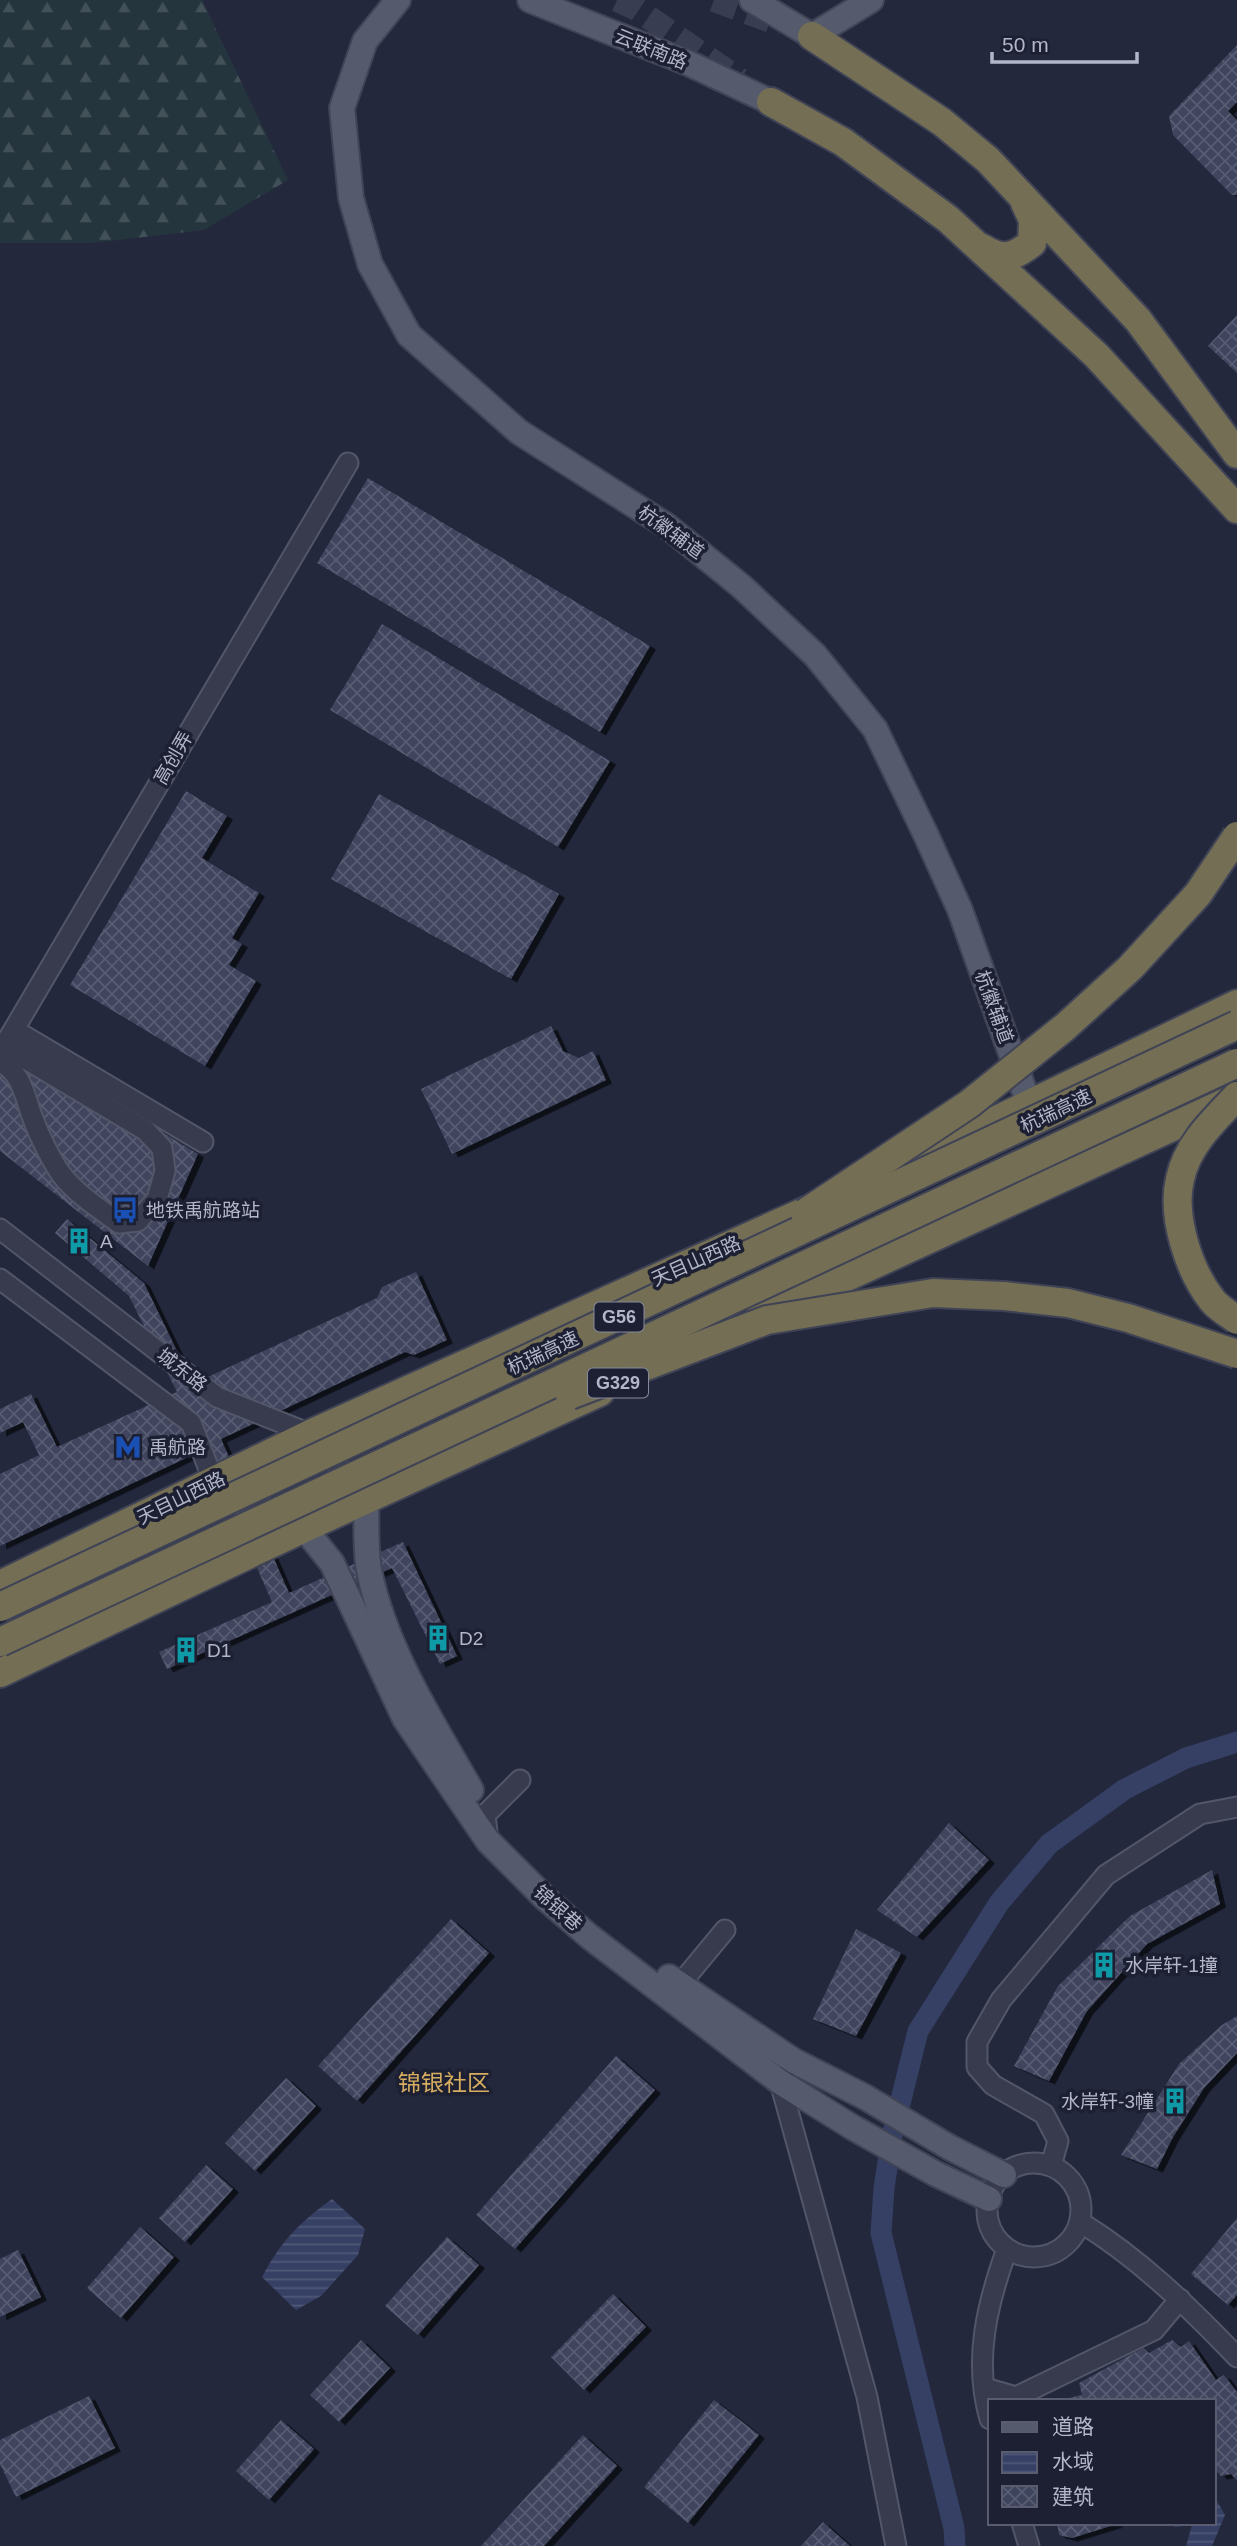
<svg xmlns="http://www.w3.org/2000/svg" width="1237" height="2546" viewBox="0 0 1237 2546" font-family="Arial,'Noto Sans SC',sans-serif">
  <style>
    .forest { fill: url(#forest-firs) }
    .water { fill: url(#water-rules) }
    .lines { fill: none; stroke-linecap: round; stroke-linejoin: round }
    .canal { stroke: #364064; stroke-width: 21 }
    .building { fill: url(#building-cross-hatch); filter: url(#shadow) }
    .major-tunnel { stroke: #383d52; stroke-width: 24; stroke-dasharray: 24 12; stroke-linecap: butt }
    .minor-casing { stroke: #525668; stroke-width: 23 }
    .major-casing { stroke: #404456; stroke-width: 28 }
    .highway-casing { stroke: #3f4355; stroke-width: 32 }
    .minor { stroke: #373b4d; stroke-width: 19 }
    .major { stroke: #555a6d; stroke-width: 24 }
    .highway { stroke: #736e54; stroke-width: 28 }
    .highway-bridge-casing { stroke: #3f4355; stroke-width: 32; stroke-linecap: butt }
    .highway-bridge { stroke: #736e54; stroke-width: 28 }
    .labels { text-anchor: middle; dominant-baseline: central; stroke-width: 7; stroke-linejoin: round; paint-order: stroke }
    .shield { fill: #1c2032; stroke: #85899b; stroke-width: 2 }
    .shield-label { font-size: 18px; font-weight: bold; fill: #b2b6c8 }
    .street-label { font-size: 19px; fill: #b2b6c8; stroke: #1c2032 }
    .poi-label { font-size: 19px; fill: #b2b6c8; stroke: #1c2032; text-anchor: start }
    .quarter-label { font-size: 23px; fill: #d6ad60; stroke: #1c2032 }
  </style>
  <defs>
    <pattern id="forest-firs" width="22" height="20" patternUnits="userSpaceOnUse" patternTransform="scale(1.75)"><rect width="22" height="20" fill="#25353e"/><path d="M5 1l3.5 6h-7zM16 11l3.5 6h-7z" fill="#425058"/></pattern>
    <pattern id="water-rules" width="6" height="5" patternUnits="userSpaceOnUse" patternTransform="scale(1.75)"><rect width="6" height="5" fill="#364064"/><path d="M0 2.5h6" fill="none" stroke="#515979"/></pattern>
    <pattern id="building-cross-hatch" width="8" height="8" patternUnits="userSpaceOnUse" patternTransform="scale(1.75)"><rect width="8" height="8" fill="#3f445d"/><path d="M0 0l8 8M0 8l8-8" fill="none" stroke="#585d73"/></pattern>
    <filter id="shadow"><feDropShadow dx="6" dy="3.5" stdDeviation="0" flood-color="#0009"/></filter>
  </defs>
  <rect width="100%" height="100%" fill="#23283d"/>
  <!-- forest -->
  <polygon class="forest" points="0,0 202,0 288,180 204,230 93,243 0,243"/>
  <!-- water -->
  <g class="water">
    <path d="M332 2199 365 2229 358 2255 321 2296 296 2310 262 2277C281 2241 299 2223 332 2199Z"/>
    <polygon points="1214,2496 1225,2515 1212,2546 1186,2546 1192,2525 1175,2527 1171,2523 1214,2523"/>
  </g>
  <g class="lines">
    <!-- canal -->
    <polyline class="canal" points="955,2546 954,2528 881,2233 884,2188 892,2136 918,2031 999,1903 1049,1844 1125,1789 1186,1758 1237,1742"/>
  </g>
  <!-- building -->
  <g class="building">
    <polygon points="1237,45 1237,102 1228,111 1237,120 1237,195 1232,195 1173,135 1169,116"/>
    <polygon points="1237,315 1237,373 1208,346"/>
    <polygon points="368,478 650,646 600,732 317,563"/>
    <polygon points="382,624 610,761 558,847 330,710"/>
    <polygon points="186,791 227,816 202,858 259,893 232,938 242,944 229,965 256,981 205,1066 70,985"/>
    <polygon points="379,794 559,894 511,979 331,879"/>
    <polygon points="551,1026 563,1051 579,1058 593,1051 606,1080 452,1154 421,1089"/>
    <polygon points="16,1044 198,1154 148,1266 0,1151 0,1077"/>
    <polygon points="67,1219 144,1283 193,1384 377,1298 382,1287 416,1272 447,1340 414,1355 405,1352 221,1439 289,1593 403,1542 457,1656 440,1664 392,1568 167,1669 159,1652 272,1602 205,1449 0,1546 0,1474 39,1455 23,1422 0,1433 0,1409 31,1394 57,1447 177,1392 129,1296 55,1233"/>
    <polygon points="949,1823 989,1860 917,1937 877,1910"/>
    <polygon points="1212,1870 1220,1904 1147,1944 1087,2011 1049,2081 1014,2066 1058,1986 1130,1916"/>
    <polygon points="451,1919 489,1953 357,2101 318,2066"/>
    <polygon points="856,1929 901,1953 856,2036 813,2019"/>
    <polygon points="1237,2016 1237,2053 1204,2088 1173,2137 1157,2169 1121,2155 1179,2064 1222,2025"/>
    <polygon points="616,2056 655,2090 515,2249 476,2215"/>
    <polygon points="286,2078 316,2106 255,2171 225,2143"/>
    <polygon points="206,2165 233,2189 185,2242 159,2218"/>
    <polygon points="1237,2218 1237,2295 1228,2305 1191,2274"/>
    <polygon points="140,2227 174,2257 121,2318 87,2288"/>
    <polygon points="447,2237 479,2265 418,2335 385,2306"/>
    <polygon points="18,2250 41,2297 0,2317 0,2259"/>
    <polygon points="613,2294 646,2327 584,2390 551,2357"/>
    <polygon points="361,2340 390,2368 339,2422 310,2395"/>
    <polygon points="1172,2340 1181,2347 1189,2341 1216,2380 1224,2375 1237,2392 1237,2481 1231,2474 1221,2476 1214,2468 1214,2401 1056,2401 1082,2395 1079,2383 1143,2348 1149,2353"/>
    <polygon points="89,2396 115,2448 16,2497 0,2464 0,2440"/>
    <polygon points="714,2400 759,2435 688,2523 644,2487"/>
    <polygon points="281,2420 314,2449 269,2500 236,2471"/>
    <polygon points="583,2435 617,2466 544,2546 481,2546"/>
    <polygon points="823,2522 850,2546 801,2546"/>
    <polygon points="1057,2523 1117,2523 1117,2524 1072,2538 1059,2535"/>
  </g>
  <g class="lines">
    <!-- major-tunnel -->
    <g class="major-tunnel">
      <polyline points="617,0 635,8 740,80"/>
      <polyline points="714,0 782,25"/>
    </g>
    <!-- minor casing -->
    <g class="minor-casing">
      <g id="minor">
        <polyline points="14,1030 203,1142"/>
        <polyline points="0,1053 348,463"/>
        <path d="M0 1062C21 1071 25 1097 32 1116 38 1133 51 1160 61 1174 76 1194 100 1209 119 1223L138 1221 157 1199 165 1171 162 1148 145 1130 4 1046"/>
        <polyline points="0,1229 217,1397 310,1434 357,1488"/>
        <polyline points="0,1279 191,1423 214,1482 281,1516"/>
        <polyline points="488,1840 485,1815 520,1780"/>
        <polyline points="672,1994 725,1930"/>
        <polyline points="784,2076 780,2082 867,2397 896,2546"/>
        <circle cx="1034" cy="2210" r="47"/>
        <polyline points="1051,2166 1058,2141 1044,2114 993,2085 977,2067 977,2042 1001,2000 1106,1875 1200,1814 1237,1807"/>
        <path d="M1080 2222C1139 2258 1189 2307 1237 2357"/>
        <polyline points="985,2388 1016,2397 1154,2330 1180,2299"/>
        <path d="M990 2419C973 2361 987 2304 1007 2249"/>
        <polyline points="1022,2523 1029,2546"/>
      </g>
    </g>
    <!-- major casing -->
    <g class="major-casing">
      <g id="major">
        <polyline points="398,0 365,41 342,108 351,198 370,264 409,335 519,432 667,526 741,586 815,655 875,729 926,835 960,910 1029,1104"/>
        <polyline points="530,0 688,63 771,102"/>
        <polyline points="752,0 812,36 871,0"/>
        <path d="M366 1499C367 1522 365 1547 369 1570 385 1649 431 1720 471 1790"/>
        <polyline points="304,1528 332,1563 405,1719 488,1841 545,1898 590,1937 780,2082 852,2127 936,2174 989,2199"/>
        <polyline points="669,1977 794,2061 865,2097 949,2147 1004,2175"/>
      </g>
    </g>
    <!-- highway casing -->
    <g class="highway-casing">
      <g id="highway">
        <polyline points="812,36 942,122 988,160 1138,320 1237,454"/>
        <polyline points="771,102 843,142 948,219 1096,355 1237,509"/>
        <path d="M982 248C1003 261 1013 258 1032 243L1033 220 1025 203"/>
        <polyline points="868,1182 1237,1004"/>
        <polyline points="760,1317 1235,1098"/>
        <polyline points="0,1585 310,1434 828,1201"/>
        <polyline points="0,1673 304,1528 600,1392"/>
      </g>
    </g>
    <!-- minor -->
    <use href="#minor" class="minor"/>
    <!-- major -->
    <use href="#major" class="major"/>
    <!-- highway -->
    <use href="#highway" class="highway"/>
    <!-- highway-bridge casing -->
    <g class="highway-bridge-casing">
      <g id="highway-bridge">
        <path d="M1237 1096C1214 1120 1187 1145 1180 1179 1171 1216 1189 1271 1212 1300 1218 1308 1229 1314 1237 1320"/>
        <polyline points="805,1213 969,1104 1065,1027 1130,968 1198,894 1237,836"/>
        <polyline points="570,1395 767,1320 933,1293 1004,1296 1068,1303 1128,1318 1237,1354"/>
        <polyline points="0,1607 1237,1025"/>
        <polyline points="0,1642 1237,1063"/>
      </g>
    </g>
    <!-- highway-bridge -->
    <use href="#highway-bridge" class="highway-bridge"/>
  </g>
  <!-- icons -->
  <defs>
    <g id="bus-bare" transform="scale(2.1)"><path d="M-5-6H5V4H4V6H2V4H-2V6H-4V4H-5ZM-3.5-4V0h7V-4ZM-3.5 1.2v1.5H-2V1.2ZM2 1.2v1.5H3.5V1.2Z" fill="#1a4fb4" stroke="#1c2032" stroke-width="2.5" paint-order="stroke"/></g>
    <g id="building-bare" transform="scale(2.1)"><path d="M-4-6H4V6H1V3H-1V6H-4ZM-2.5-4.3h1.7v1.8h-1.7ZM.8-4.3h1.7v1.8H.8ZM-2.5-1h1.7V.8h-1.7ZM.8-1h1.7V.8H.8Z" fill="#0f9aa8" stroke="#1c2032" stroke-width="2.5" paint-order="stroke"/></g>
    <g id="metro-bare" transform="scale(2.1)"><path d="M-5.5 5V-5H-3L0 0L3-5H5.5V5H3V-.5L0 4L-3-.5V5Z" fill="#1a4fb4" stroke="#1c2032" stroke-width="2.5" paint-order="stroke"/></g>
  </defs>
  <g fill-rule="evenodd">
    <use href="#bus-bare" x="125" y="1210"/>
    <use href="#building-bare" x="79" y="1241"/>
    <use href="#metro-bare" x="128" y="1447"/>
    <use href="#building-bare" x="438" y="1638"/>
    <use href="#building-bare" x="186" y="1650"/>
    <use href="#building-bare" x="1104" y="1965"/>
    <use href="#building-bare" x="1175" y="2101"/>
  </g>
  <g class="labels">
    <!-- shield labels -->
    <g class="shield">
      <rect x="594.5" y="1302.5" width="49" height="29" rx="5"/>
      <rect x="588" y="1368.5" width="60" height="29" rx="5"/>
    </g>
    <g class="shield-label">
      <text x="619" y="1317">G56</text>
      <text x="618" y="1383">G329</text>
    </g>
    <!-- street labels -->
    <g class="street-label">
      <text transform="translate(651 49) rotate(22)">云联南路</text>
      <text transform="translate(671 532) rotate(36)">杭徽辅道</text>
      <text transform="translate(173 758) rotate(-60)">高创弄</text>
      <text transform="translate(994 1007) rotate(70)">杭徽辅道</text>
      <text transform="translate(1056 1111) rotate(-25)">杭瑞高速</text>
      <text transform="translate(696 1261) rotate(-24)">天目山西路</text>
      <text transform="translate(543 1353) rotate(-25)">杭瑞高速</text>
      <text transform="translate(182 1370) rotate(38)">城东路</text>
      <text transform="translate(181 1498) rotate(-26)">天目山西路</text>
      <text transform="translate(558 1908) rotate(42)">锦银巷</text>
    </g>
    <!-- poi labels -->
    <g class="poi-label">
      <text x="146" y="1210">地铁禹航路站</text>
      <text x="100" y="1241">A</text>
      <text x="149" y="1447">禹航路</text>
      <text x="459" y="1638">D2</text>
      <text x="207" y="1650">D1</text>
      <text x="1125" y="1965">水岸轩-1撞</text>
      <text x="1154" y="2101" text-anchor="end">水岸轩-3幢</text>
    </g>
    <!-- quarter labels -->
    <g class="quarter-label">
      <text x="444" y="2083">锦银社区</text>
    </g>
  </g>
  <!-- legend -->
  <rect x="988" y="2399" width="228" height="126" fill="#1c2032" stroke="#585c6e" stroke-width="2"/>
  <rect x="1002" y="2422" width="35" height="10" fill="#555a6d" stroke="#585c6e" stroke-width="2"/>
  <text x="1052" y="2434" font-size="21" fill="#b2b6c8">道路</text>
  <rect x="1002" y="2452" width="35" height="21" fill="url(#water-rules)" stroke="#585c6e" stroke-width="2"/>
  <text x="1052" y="2469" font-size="21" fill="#b2b6c8">水域</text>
  <rect x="1002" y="2486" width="35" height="21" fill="url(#building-cross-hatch)" stroke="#585c6e" stroke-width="2"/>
  <text x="1052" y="2504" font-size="21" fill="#b2b6c8">建筑</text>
  <!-- scale -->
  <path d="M992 52v10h145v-10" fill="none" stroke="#b2b6c8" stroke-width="3.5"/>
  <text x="1002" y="52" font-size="21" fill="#b2b6c8" stroke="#1c2032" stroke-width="5" paint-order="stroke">50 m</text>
</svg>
